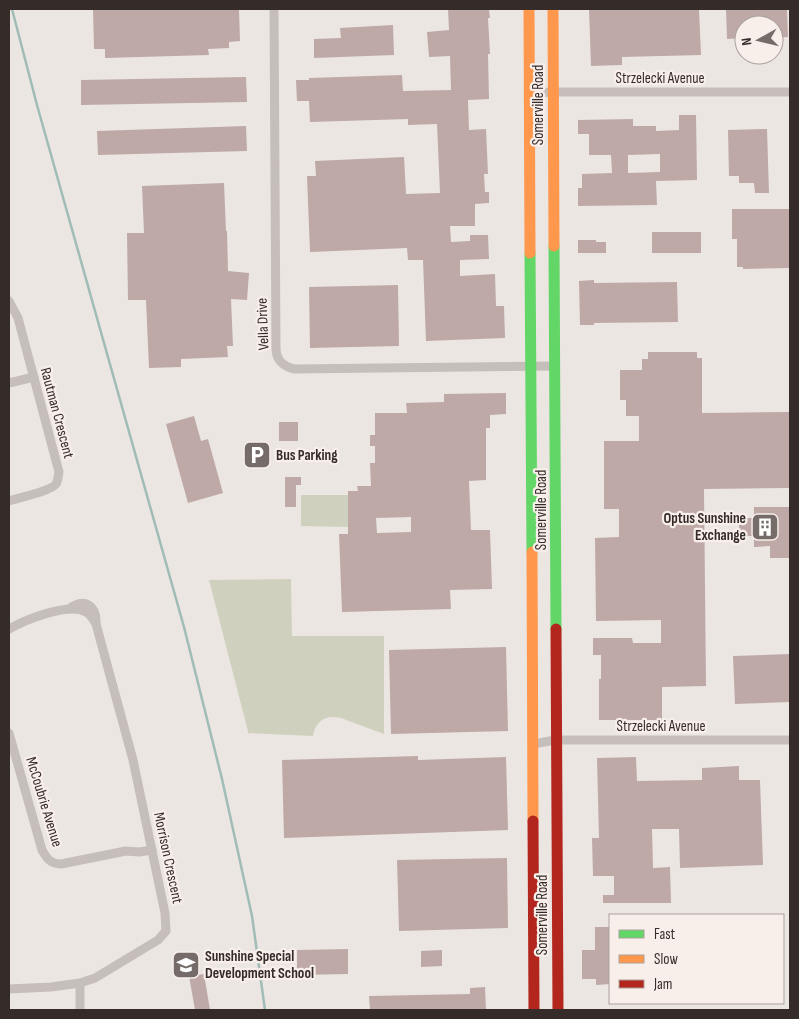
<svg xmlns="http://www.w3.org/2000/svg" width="799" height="1019" viewBox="0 0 799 1019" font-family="'Sofia Sans Condensed',sans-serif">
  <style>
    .green { fill: #cfd0bd }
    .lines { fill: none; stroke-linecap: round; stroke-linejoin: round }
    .stream { stroke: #a0bcb7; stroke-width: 2.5 }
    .building { fill: #bea9a6; fill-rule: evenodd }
    .street { stroke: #c5bebb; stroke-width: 9 }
    .fast { stroke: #63d668; stroke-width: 11 }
    .slow { stroke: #ff974d; stroke-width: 11 }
    .jam { stroke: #b3261e; stroke-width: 11 }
    .labels { text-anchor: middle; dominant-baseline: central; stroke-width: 4.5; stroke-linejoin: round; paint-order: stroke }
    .street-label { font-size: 15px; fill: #352b29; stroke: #f8efea }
    .poi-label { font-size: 15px; font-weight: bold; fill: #352b29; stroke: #f8efea; text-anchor: start }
  </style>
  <rect width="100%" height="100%" fill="#ece6e2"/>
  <!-- green -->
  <g class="green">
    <polygon points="301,495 350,495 350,527 301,526"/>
    <path d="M291 579 292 636H384V734L341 718C326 714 315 721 313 736L250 733 249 735 209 580Z"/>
  </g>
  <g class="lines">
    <!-- stream -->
    <polyline class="stream" points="12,9 37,105 184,627 222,779 252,916 265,1010"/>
  </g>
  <!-- building -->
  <g class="building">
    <polygon points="93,9 239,9 240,41 229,42 229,48 208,49 209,55 105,58 105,49 94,49"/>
    <polygon points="448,9 489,9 490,18 488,18 490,54 488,54 489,99 468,100 469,130 486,129 488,174 484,174 485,192 489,192 489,203 475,204 475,226 450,226 451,242 470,241 470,235 488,235 489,259 460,260 460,276 495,274 496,306 504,306 505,338 426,341 423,260 408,260 407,248 310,252 307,176 316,176 315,161 404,157 406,194 440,193 437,124 408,125 408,119 310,122 309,101 297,101 296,80 309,80 309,78 402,75 403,91 451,90 450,56 429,57 427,32 449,30"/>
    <polygon points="589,9 699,9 701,55 622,57 622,65 591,66"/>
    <polygon points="726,9 787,9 788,37 774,38 774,25 744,25 744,38 727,39"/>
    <polygon points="393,25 394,55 314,58 314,39 341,38 340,28"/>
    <polygon points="246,77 247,102 81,105 81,80"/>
    <path d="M679 115H696L697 180 656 181 657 205 578 206V188H582V174L612 173 611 155H589V134H578V120L633 119V126H656V131L679 130ZM660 154V172L628 173V155Z"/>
    <polygon points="246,126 247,151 98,155 97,131"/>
    <polygon points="767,129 769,193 755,193 754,183 739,183 739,176 729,176 728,130"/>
    <polygon points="224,183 226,231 227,231 228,271 249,273 247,300 231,299 233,346 227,346 228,357 181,359 181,367 149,368 146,300 128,300 127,233 144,233 142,186"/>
    <polygon points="732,209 790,209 790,268 743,269 743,267 737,267 737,239 732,239"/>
    <rect x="652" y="232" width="49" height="21"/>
    <polygon points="578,240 596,240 596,242 606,242 606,253 578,253"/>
    <polygon points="594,280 594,283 677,282 678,322 594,323 594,325 580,325 579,281"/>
    <polygon points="398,285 399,346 310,348 309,287"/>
    <polygon points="648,352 697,352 697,358 702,358 702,413 790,412 790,488 704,489 706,686 662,687 662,720 599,720 599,679 601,679 601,655 593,655 593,638 632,638 633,643 661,643 661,620 596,621 595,538 619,537 619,509 604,509 604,441 639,441 639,416 626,416 626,400 620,400 620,370 642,370 642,359 648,359"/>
    <path d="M506 393V414L490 415V428H486V480L469 481 471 530H490L492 589 450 590 451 609 342 612 339 534H348V491H358L357 486H371L370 463H375V446H370V435H375V413H407L406 403 444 402V394ZM411 517V532L377 533 376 518Z"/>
    <polygon points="194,416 201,441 208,439 223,493 188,503 166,424"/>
    <rect x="279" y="422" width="19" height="19"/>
    <polygon points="285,477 301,477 301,485 296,485 296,507 285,507"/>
    <polygon points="754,507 790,507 790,558 770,558 770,546 754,547 754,536 739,536 739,518 754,518"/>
    <polygon points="506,647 508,731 391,734 389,650"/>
    <polygon points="790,654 790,702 735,704 733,656"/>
    <polygon points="418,756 418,760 506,757 508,830 284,838 282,760"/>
    <polygon points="636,757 637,781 702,780 702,768 739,766 739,780 760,780 763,865 680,868 679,829 652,829 653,868 670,867 671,903 603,903 603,895 614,895 614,876 593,876 592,838 599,838 597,758"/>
    <polygon points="507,858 508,928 399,931 397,860"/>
    <polygon points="595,927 610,927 610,984 596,985 596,979 582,979 582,950 595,950"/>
    <polygon points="348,949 348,974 297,975 297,950"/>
    <polygon points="442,950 442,966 421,967 421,951"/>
    <polygon points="204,974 210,1010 195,1010 189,976"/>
    <polygon points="485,987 486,1010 370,1010 369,996 470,994 470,988"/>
  </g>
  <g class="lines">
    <!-- street -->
    <g class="street">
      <path d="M274 9 276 350C277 361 283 366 294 369L555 366"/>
      <polyline points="529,93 553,92 790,92"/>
      <path d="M9 301 18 318 59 472C58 476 58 481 56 484 51 491 18 498 9 501"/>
      <polyline points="9,383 34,377"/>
      <path d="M9 629C25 620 68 602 86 612 91 615 93 619 96 624"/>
      <path d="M9 733 42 850C47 859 51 864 61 864L126 851 139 852 152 850"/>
      <polyline points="533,744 556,740 790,740"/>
      <path d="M9 989 51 987 80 983 95 978 158 940 166 931 165 913 133 760 96 624C97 605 84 597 69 609"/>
      <polyline points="80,1010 80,983"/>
    </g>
    <!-- fast -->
    <g class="fast">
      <polyline points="554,246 556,629"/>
      <polyline points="530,253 532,552"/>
    </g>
    <!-- slow -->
    <g class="slow">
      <polyline points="529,9 530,253"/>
      <polyline points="553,9 554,246"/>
      <polyline points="532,552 533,821"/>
    </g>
    <!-- jam -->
    <g class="jam">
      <polyline points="556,629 558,1010"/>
      <polyline points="533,821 534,1010"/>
    </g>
  </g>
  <!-- icons -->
  <defs>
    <g id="parking-square" transform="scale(1.4375)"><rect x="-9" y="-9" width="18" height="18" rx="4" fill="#756c6a" stroke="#f8efea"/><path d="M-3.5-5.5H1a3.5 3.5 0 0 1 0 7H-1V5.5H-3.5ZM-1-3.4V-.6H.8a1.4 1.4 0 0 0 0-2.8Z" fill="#fff"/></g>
    <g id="building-square" transform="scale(1.4375)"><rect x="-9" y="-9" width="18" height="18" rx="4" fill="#756c6a" stroke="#f8efea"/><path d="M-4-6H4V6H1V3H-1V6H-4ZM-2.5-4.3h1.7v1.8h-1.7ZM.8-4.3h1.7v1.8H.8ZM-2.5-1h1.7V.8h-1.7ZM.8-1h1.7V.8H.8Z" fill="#fff"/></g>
    <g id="school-square" transform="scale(1.4375)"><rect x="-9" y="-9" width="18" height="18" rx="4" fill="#756c6a" stroke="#f8efea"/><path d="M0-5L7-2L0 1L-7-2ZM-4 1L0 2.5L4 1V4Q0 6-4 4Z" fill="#fff"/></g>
  </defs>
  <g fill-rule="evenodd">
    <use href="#parking-square" x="257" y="455"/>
    <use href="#building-square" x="765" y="527"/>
    <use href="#school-square" x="186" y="965"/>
  </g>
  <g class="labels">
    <!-- street labels -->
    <g class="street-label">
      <text x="660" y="78">Strzelecki Avenue</text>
      <text transform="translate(538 105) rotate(-90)">Somerville Road</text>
      <text transform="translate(263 324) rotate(-92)">Vella Drive</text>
      <text transform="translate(57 413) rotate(75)">Rautman Crescent</text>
      <text transform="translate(541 510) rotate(-90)">Somerville Road</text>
      <text x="661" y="726">Strzelecki Avenue</text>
      <text transform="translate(44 802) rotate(73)">McCoubrie Avenue</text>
      <text transform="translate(168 858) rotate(78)">Morrison Crescent</text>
      <text transform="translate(542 915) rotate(-90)">Somerville Road</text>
    </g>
    <!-- poi labels -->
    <g class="poi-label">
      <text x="276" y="455">Bus Parking</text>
      <text x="746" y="518" text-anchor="end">Optus Sunshine<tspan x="746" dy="17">Exchange</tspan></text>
      <text x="205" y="956">Sunshine Special<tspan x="205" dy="17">Development School</tspan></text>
    </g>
  </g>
  <!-- border -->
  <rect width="799" height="1019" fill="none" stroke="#352b29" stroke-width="20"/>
  <!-- legend -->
  <rect x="609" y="914" width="175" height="90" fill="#f8efea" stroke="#aaa19d"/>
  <rect x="619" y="930" width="25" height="8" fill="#63d668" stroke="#aaa19d"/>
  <text x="654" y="939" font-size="15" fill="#352b29">Fast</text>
  <rect x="619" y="955" width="25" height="8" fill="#ff974d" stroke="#aaa19d"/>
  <text x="654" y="964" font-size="15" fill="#352b29">Slow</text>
  <rect x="619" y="980" width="25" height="8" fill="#b3261e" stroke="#aaa19d"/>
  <text x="654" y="989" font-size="15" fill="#352b29">Jam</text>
  <!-- north arrow -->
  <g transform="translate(759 40) rotate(262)"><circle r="24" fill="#f8efea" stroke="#aaa19d"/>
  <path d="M0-4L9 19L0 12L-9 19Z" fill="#756c6a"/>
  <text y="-8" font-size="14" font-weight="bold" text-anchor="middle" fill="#352b29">N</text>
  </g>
</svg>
